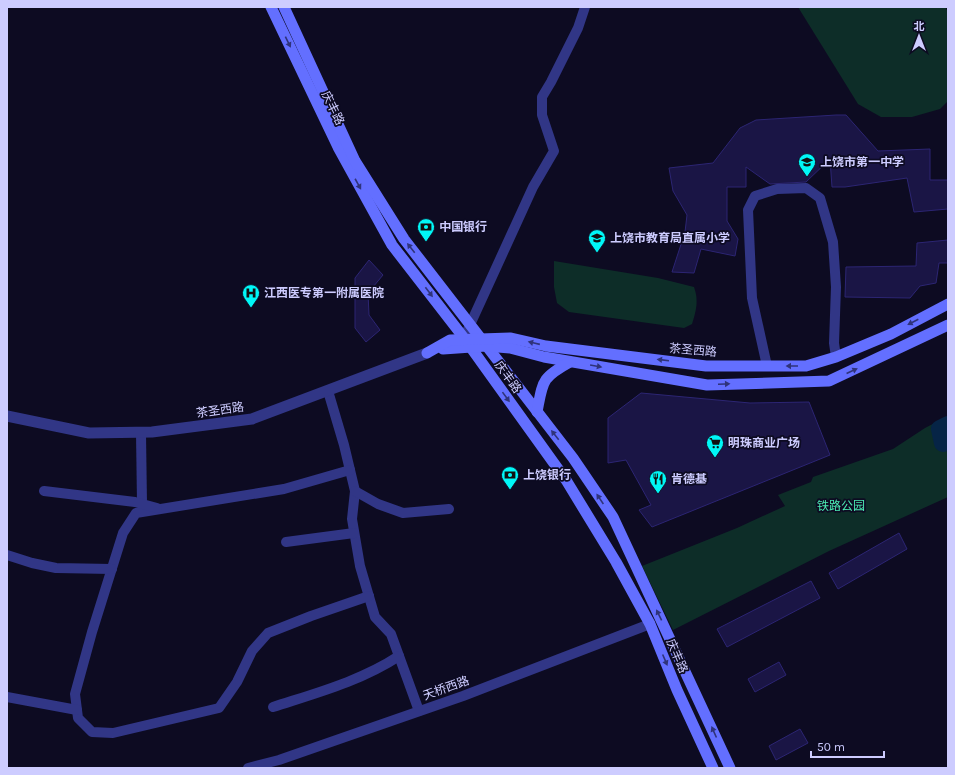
<svg xmlns="http://www.w3.org/2000/svg" width="955" height="775" viewBox="0 0 955 775" font-family="Karla,'Noto Sans SC',sans-serif">
  <style>
    .green { fill: #0d2d28 }
    .lines { fill: none; stroke-linecap: round; stroke-linejoin: round }
    .river { stroke: #062446; stroke-width: 18 }
    .building { fill: #1a1545; stroke: #2c2573 }
    .minor { stroke: #313686; stroke-width: 10 }
    .tertiary { stroke: #313686; stroke-width: 11 }
    .secondary { stroke: #636fff; stroke-width: 11 }
    .oneway { fill: #2f337a }
    .labels { text-anchor: middle; dominant-baseline: central; stroke-width: 3.5; stroke-linejoin: round; paint-order: stroke }
    .street-label { font-size: 12px; fill: #cdccff; stroke: #0d0b22 }
    .poi-label { font-size: 12px; font-weight: bold; fill: #cdccff; stroke: #0d0b22; text-anchor: start }
    .park-label { font-size: 12px; fill: #4cebb3; stroke: #0d0b22 }
  </style>
  <rect width="100%" height="100%" fill="#0d0b22"/>
  <!-- green -->
  <g class="green">
    <polygon points="798,7 945,7 948,12 948,101 940,109 912,117 881,117 858,104"/>
    <path d="M554 261 658 278 694 287C699 301 696 311 692 324L684 328 569 312 557 303 554 287Z"/>
    <polygon points="948,416 948,497 829,551 673,630 642,566 737,528 785,506 778,495 811,482 813,477 893,449 925,428"/>
  </g>
  <g class="lines">
    <!-- river -->
    <polyline class="river" points="943,443 940,429 948,425"/>
  </g>
  <!-- building -->
  <g class="building">
    <polygon points="836,115 846,115 878,151 930,149 930,180 948,180 948,209 914,212 907,178 845,187 832,187 830,159 806,182 770,184 746,167 746,187 727,187 727,221 738,239 735,256 701,249 694,273 672,272 685,232 687,215 673,191 669,168 713,163 740,128 756,120"/>
    <polygon points="948,240 948,263 939,263 936,283 920,286 910,298 845,297 846,267 916,266 917,243"/>
    <polygon points="369,260 383,275 368,293 369,315 380,330 366,342 355,328 355,278"/>
    <polygon points="641,393 750,403 809,402 830,455 652,527 639,510 651,505 626,460 608,463 608,418"/>
    <polygon points="899,533 907,549 838,589 829,573"/>
    <polygon points="811,581 820,598 727,647 717,629"/>
    <polygon points="779,662 786,675 755,692 748,679"/>
    <polygon points="800,729 808,743 776,760 769,746"/>
  </g>
  <g class="lines">
    <!-- minor -->
    <g class="minor">
      <polyline points="464,338 533,187 554,151 542,115 542,97 551,82 578,28 585,7"/>
      <polyline points="767,366 752,298 748,210 755,196 777,189 806,188 820,198 833,242 836,287 834,343 836,357"/>
      <polyline points="328,391 344,445 355,491 352,519 360,566 375,617 391,634 419,711"/>
      <polyline points="141,433 142,504"/>
      <polyline points="350,470 284,489 136,513 123,533 92,632 75,694 78,718 92,732 113,733 219,708 237,682 252,651 268,633 311,616 369,596"/>
      <polyline points="44,491 135,502 157,508"/>
      <polyline points="355,491 378,504 403,513 449,509"/>
      <polyline points="286,542 354,533"/>
      <polyline points="7,555 32,563 56,568 112,569"/>
      <polyline points="7,697 77,710"/>
      <path d="M273 707C316 693 361 681 399 656"/>
      <polyline points="248,768 279,760 463,696 650,624"/>
    </g>
    <!-- tertiary -->
    <polyline class="tertiary" points="7,416 89,433 152,432 252,419 427,353"/>
    <!-- secondary -->
    <g class="secondary">
      <polyline points="271,7 338,147 392,245 464,338 566,480 616,562 650,624 677,690 713,768"/>
      <polyline points="284,7 355,161 404,239 573,458 613,517 730,768"/>
      <polyline points="443,349 486,346 510,348 544,357 707,385 829,381 948,325"/>
      <polyline points="427,353 450,340 511,338 546,346 706,366 806,366 836,357 891,334 948,304"/>
      <path d="M537 412C543 381 541 378 570 362"/>
    </g>
  </g>
  <!-- one-way arrows -->
  <defs><path id="oneway-solid" d="M-6-.8H1V-3.2L6.5 0L1 3.2V.8H-6Z"/></defs>
  <g class="oneway">
    <use href="#oneway-solid" transform="translate(288 42) rotate(64)"/>
    <use href="#oneway-solid" transform="translate(358 184) rotate(61)"/>
    <use href="#oneway-solid" transform="translate(411 248) rotate(-128)"/>
    <use href="#oneway-solid" transform="translate(429 292) rotate(53)"/>
    <use href="#oneway-solid" transform="translate(913 322) rotate(153)"/>
    <use href="#oneway-solid" transform="translate(534 343) rotate(-167)"/>
    <use href="#oneway-solid" transform="translate(663 360) rotate(-173)"/>
    <use href="#oneway-solid" transform="translate(596 366) rotate(10)"/>
    <use href="#oneway-solid" transform="translate(792 366) rotate(-180)"/>
    <use href="#oneway-solid" transform="translate(852 371) rotate(-25)"/>
    <use href="#oneway-solid" transform="translate(724 384) rotate(-2)"/>
    <use href="#oneway-solid" transform="translate(506 397) rotate(54)"/>
    <use href="#oneway-solid" transform="translate(555 435) rotate(-128)"/>
    <use href="#oneway-solid" transform="translate(600 499) rotate(-124)"/>
    <use href="#oneway-solid" transform="translate(659 615) rotate(-116)"/>
    <use href="#oneway-solid" transform="translate(665 660) rotate(67)"/>
    <use href="#oneway-solid" transform="translate(714 732) rotate(-114)"/>
  </g>
  <!-- icons -->
  <defs>
    <g id="school-pin" transform="scale(0.9)"><path d="M0 17L-7.5 6A9.5 9.5 0 1 1 7.5 6Z" fill="#00f7f7" stroke="#0d0b22"/><path d="M0-5L7-2L0 1L-7-2ZM-4 1L0 2.5L4 1V4Q0 6-4 4Z" fill="#111"/></g>
    <g id="bank-pin" transform="scale(0.9)"><path d="M0 17L-7.5 6A9.5 9.5 0 1 1 7.5 6Z" fill="#00f7f7" stroke="#0d0b22"/><path d="M-6-4H6V4H-6ZM0-2.3a2.3 2.3 0 1 0 0 4.6a2.3 2.3 0 1 0 0-4.6Z" fill="#111"/></g>
    <g id="hospital-pin" transform="scale(0.9)"><path d="M0 17L-7.5 6A9.5 9.5 0 1 1 7.5 6Z" fill="#00f7f7" stroke="#0d0b22"/><path d="M-5-5h3v3.5h4V-5h3V5h-3V1.5h-4V5h-3Z" fill="#111"/></g>
    <g id="supermarket-pin" transform="scale(0.9)"><path d="M0 17L-7.5 6A9.5 9.5 0 1 1 7.5 6Z" fill="#00f7f7" stroke="#0d0b22"/><path d="M-6-5.5h2.5l.6 2H6L4.5 2H-2.5L-4.4-4H-6ZM-1.5 3.2a1.3 1.3 0 1 0 .1 0ZM3 3.2a1.3 1.3 0 1 0 .1 0Z" fill="#111"/></g>
    <g id="restaurant-pin" transform="scale(0.9)"><path d="M0 17L-7.5 6A9.5 9.5 0 1 1 7.5 6Z" fill="#00f7f7" stroke="#0d0b22"/><path d="M-5-6h1v4h1v-4h1v4h1v-4h1v5L-1.5 .5V6h-2V.5L-5-1ZM5-6V6H3V1.5H1.5Q1.5-4 5-6Z" fill="#111"/></g>
  </defs>
  <g fill-rule="evenodd">
    <use href="#school-pin" x="807" y="162"/>
    <use href="#bank-pin" x="426" y="227"/>
    <use href="#school-pin" x="597" y="238"/>
    <use href="#hospital-pin" x="251" y="293"/>
    <use href="#supermarket-pin" x="715" y="443"/>
    <use href="#bank-pin" x="510" y="475"/>
    <use href="#restaurant-pin" x="658" y="479"/>
  </g>
  <g class="labels">
    <!-- street labels -->
    <g class="street-label">
      <text transform="translate(333 108) rotate(64)">庆丰路</text>
      <text transform="translate(693 350) rotate(5)">茶圣西路</text>
      <text transform="translate(508 377) rotate(54)">庆丰路</text>
      <text transform="translate(220 410) rotate(-8)">茶圣西路</text>
      <text transform="translate(677 656) rotate(67)">庆丰路</text>
      <text transform="translate(446 688) rotate(-20)">天桥西路</text>
    </g>
    <!-- poi labels -->
    <g class="poi-label">
      <text x="820" y="162">上饶市第一中学</text>
      <text x="439" y="227">中国银行</text>
      <text x="610" y="238">上饶市教育局直属小学</text>
      <text x="264" y="293">江西医专第一附属医院</text>
      <text x="728" y="443">明珠商业广场</text>
      <text x="523" y="475">上饶银行</text>
      <text x="671" y="479">肯德基</text>
    </g>
    <!-- park labels -->
    <g class="park-label">
      <text x="841" y="506">铁路公园</text>
    </g>
  </g>
  <!-- border -->
  <rect width="955" height="775" fill="none" stroke="#cdccff" stroke-width="16"/>
  <!-- north arrow -->
  <g transform="translate(919 36)" stroke="#0d0b22" stroke-width="3" paint-order="stroke">
  <path d="M0-3L7 15L0 10L-7 15Z" fill="#cdccff"/>
  <text y="-6" font-size="11" font-weight="bold" text-anchor="middle" fill="#cdccff">北</text>
  </g>
  <!-- scale -->
  <path d="M811 751v6h73v-6" fill="none" stroke="#cdccff" stroke-width="2"/>
  <text x="817" y="751" font-size="12" fill="#cdccff" stroke="#0d0b22" stroke-width="3" paint-order="stroke">50 m</text>
</svg>
